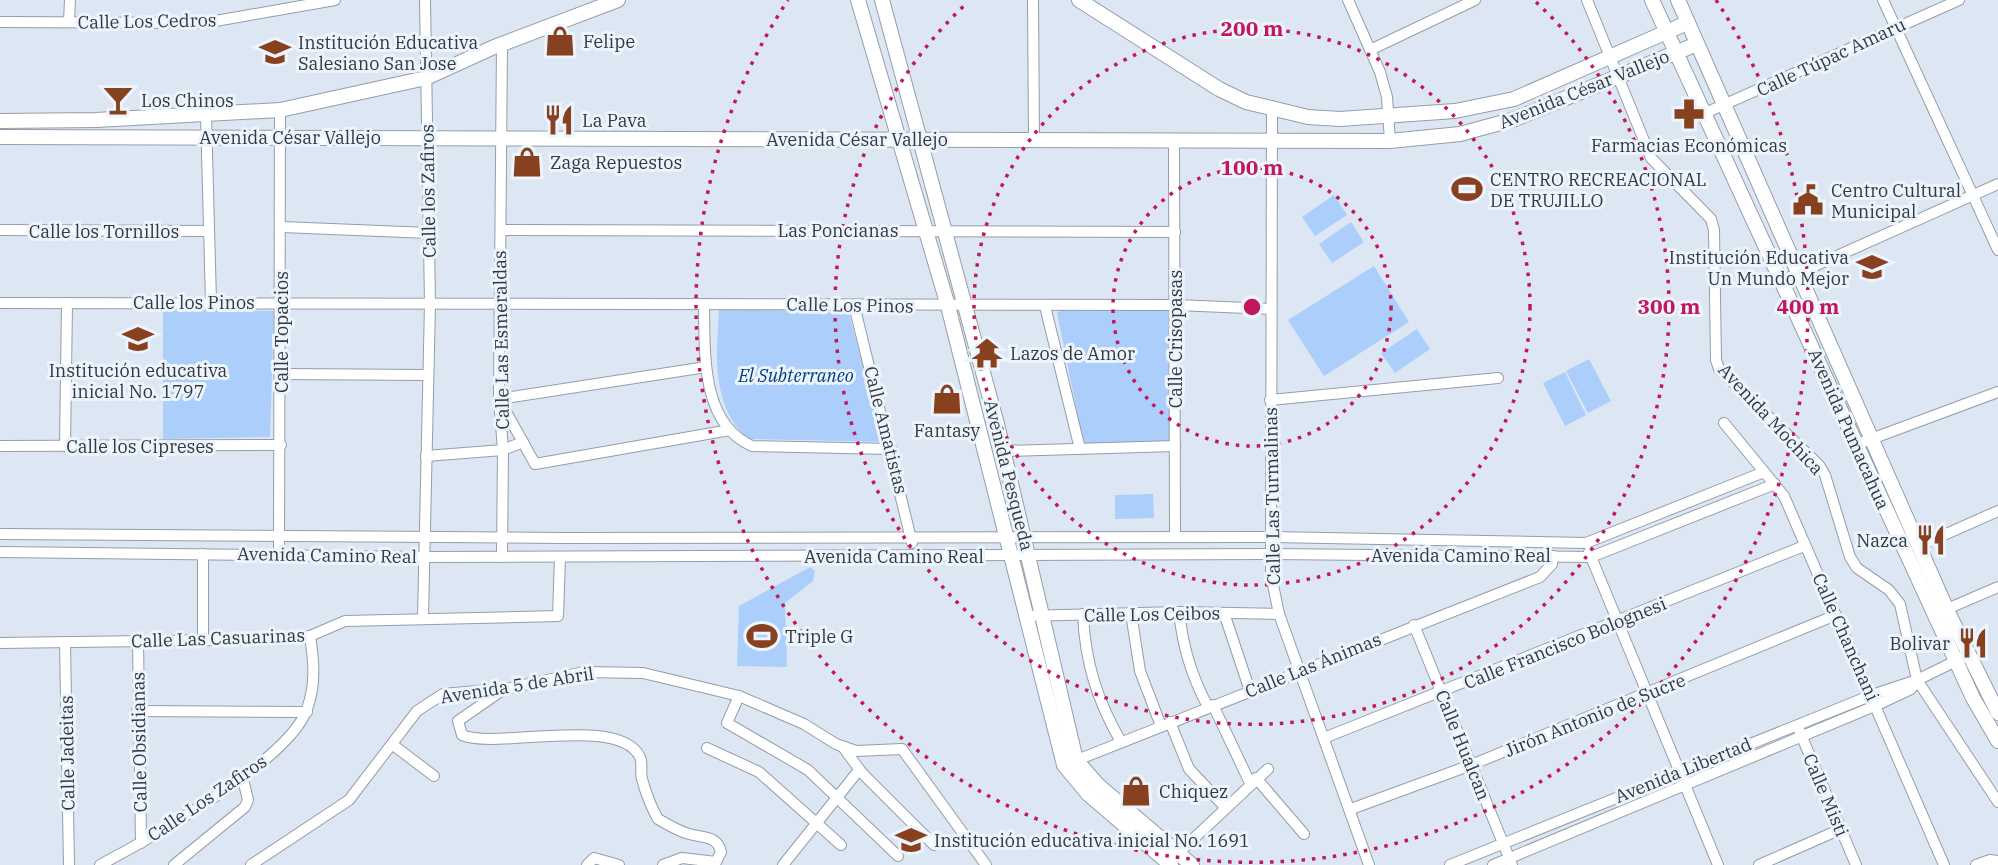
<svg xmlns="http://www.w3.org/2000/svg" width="1998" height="865" viewBox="0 0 1998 865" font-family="'IBM Plex Serif',serif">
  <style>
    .green { fill: #accefa }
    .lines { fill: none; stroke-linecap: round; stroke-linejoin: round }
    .minor-casing { stroke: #949eaa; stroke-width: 12 }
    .major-casing { stroke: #949eaa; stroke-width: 16 }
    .minor { stroke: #fff; stroke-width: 10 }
    .major { stroke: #fff; stroke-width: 14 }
    .ring { fill: none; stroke: #c2185b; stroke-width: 3.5; stroke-dasharray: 3.5 7 }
    .labels { text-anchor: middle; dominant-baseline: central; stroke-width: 6; stroke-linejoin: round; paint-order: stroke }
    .street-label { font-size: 18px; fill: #35393e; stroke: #ecf4fe }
    .poi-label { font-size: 18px; fill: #35393e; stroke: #ecf4fe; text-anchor: start }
    .park-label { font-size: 18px; font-style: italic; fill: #023e7c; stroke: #ecf4fe }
    .centre { fill: #c2185b; stroke: #ecf4fe; stroke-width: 3.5 }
    .ring-label { font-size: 21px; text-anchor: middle; font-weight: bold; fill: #c2185b; stroke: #ecf4fe; stroke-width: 6; stroke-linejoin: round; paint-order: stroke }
  </style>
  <rect width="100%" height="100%" fill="#dde7f4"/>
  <!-- green -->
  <g class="green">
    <polygon points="1334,195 1347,215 1315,236 1302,217"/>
    <polygon points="1351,222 1364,242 1332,263 1319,244"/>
    <polygon points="1374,266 1409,322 1324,376 1288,320"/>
    <polygon points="163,309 274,311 270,437 163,439"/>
    <polygon points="1164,309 1168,312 1170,441 1084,446 1057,313 1062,310"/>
    <path d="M719 310H848L883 442 748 439C711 406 716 355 719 310Z"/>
    <polygon points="1417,329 1430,349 1395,373 1381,353"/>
    <polygon points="1589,359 1611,401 1588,413 1566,371"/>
    <polygon points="1565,372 1586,415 1565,426 1543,383"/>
    <polygon points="1153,494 1154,518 1115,519 1115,495"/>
    <polygon points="810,567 815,571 813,581 785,603 787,667 737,666 739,606"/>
  </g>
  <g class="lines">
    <!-- minor casing -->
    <g class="minor-casing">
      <g id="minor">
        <polyline points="1033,0 1034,139"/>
        <polyline points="1348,0 1380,72 1387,97 1390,141"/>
        <polyline points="1587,0 1651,158 1711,219 1714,230 1716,360 1719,369 1819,465 1825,475 1850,557 1857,568 1889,590 1900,604 1917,680 1998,802"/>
        <polyline points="1883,0 1998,250"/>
        <polyline points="0,22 204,23 335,0"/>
        <polyline points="69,22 70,0"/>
        <polyline points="1370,50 1475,0"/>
        <polyline points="1272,109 1271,575 1279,614 1369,865"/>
        <polyline points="1703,114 1959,0"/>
        <polyline points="206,115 211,302"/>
        <polyline points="1174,141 1175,537"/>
        <polyline points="282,227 429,233"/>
        <polyline points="0,230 209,231"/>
        <polyline points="501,230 1175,232"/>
        <polyline points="1781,281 1998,184"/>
        <polyline points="0,303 1176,305 1271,309"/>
        <path d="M704 304C705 351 700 423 752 446L891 449"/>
        <polyline points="854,305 912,543"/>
        <polyline points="1045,306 1080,449"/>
        <polyline points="706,367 499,399 535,464 730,430"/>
        <polyline points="281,374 428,375"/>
        <polyline points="1270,400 1498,378"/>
        <polyline points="1724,423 1784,496 1944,865"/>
        <polyline points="1855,445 1998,392"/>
        <polyline points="0,446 281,445"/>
        <polyline points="65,446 67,303"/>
        <polyline points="1004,451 1175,446"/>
        <polyline points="426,456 503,450 523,442"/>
        <polyline points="0,534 563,538 1272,537 1586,543 1764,472"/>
        <polyline points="1919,546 1998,511"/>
        <polyline points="0,552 423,557 1271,554 1591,557 1775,484"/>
        <polyline points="1589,552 1718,865"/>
        <polyline points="279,554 280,110"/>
        <polyline points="502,557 503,450 499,399 502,43"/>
        <path d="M1179 612C1183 647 1191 675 1208 707"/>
        <polyline points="1940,612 1998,587"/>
        <polyline points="1131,613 1140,671 1161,726"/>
        <polyline points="1224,613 1250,691"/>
        <path d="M1083 614C1085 662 1097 700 1121 742"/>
        <polyline points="1025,616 1179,612 1279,614"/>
        <polyline points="423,617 430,304 425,0"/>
        <polyline points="1414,625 1512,865"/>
        <polyline points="203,640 203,554"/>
        <polyline points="138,641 141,843"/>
        <polyline points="65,642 69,865"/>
        <polyline points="0,643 289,639 310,636 345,621 558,616 560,557"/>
        <path d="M504 689 458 721 462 735C496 750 619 714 640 757 643 764 640 772 642 779 645 791 652 809 658 819 668 825 678 831 689 834 703 838 717 835 721 852L716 862 682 858 663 865"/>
        <polyline points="739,696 727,723 808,770 898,856"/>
        <polyline points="1213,705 1250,783"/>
        <polyline points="137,711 307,712"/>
        <polyline points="1170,722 1189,769 1225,807"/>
        <polyline points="1799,730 1856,865"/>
        <polyline points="1324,738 1804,546"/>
        <polyline points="393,745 434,776"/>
        <polyline points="843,747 862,773 934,845"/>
        <polyline points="707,748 759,772 841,845"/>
        <polyline points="1072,762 1540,577 1552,564 1553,556"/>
        <polyline points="1256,778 1304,834"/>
        <polyline points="1351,809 1471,765 1836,615"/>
        <polyline points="1173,858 1268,769"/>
        <path d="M100 865C149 839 290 760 307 709 316 684 314 662 310 636"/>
        <polyline points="174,865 245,807 248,800 242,775"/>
        <polyline points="251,865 349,800 417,711 443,694 510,688 584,672 643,673 739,696 804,724 836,744 856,751 902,749 986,865"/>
        <polyline points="587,865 594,858 619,865"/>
        <polyline points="783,865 859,770"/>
        <polyline points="1450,865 1872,695 1917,680 1962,658"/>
        <polyline points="1493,865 1877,705 1911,689 1917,680"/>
        <polyline points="1759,865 1841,829"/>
        <polyline points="1976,865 1990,860 1998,861"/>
      </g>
    </g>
    <!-- major casing -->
    <g class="major-casing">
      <g id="major">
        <polyline points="858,0 948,306 1064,765 1088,794 1171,865"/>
        <polyline points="882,0 997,424 1076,760 1098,785 1192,865"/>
        <polyline points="1079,0 1219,89 1246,102 1308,117 1340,119 1455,111 1514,99 1687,23"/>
        <polyline points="1652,0 1973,698 1998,741"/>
        <polyline points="1678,0 1947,610 1998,713"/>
        <polyline points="0,121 96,120 280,110 426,78 494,47 618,0"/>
        <polyline points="0,137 1390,141 1460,134 1515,119 1697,44"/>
      </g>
    </g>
    <!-- minor -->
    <use href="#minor" class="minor"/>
    <!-- major -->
    <use href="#major" class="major"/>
  </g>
  <!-- distance rings -->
  <g class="ring">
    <circle cx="1252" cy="307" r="139"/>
    <circle cx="1252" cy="307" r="278"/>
    <path d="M1536 2A417 417 0 1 1 968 2"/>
    <path d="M1716 0A556 556 0 1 1 788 0"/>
  </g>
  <!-- icons -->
  <defs>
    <g id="shop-bare" transform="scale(2.415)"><path d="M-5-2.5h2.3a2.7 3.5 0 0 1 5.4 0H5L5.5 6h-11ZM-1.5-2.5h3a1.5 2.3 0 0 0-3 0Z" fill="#88411e" stroke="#ecf4fe" stroke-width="2.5" paint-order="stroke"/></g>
    <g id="school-bare" transform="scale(2.415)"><path d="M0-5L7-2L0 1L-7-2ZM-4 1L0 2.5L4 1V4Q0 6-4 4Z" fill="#88411e" stroke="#ecf4fe" stroke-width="2.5" paint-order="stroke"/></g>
    <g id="bar-bare" transform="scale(2.415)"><path d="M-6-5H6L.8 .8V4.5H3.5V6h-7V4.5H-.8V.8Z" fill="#88411e" stroke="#ecf4fe" stroke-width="2.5" paint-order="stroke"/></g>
    <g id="pharmacy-bare" transform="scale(2.415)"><path d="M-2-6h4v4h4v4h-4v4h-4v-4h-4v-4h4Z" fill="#88411e" stroke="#ecf4fe" stroke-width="2.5" paint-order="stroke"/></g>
    <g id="restaurant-bare" transform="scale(2.415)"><path d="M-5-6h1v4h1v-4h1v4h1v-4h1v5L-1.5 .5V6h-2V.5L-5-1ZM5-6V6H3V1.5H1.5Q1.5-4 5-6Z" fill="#88411e" stroke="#ecf4fe" stroke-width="2.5" paint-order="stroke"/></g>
    <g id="stadium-bare" transform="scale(2.415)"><path d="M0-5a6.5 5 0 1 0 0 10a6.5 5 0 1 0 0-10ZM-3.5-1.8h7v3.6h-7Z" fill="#88411e" stroke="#ecf4fe" stroke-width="2.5" paint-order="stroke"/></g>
    <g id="civic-bare" transform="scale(2.415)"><path d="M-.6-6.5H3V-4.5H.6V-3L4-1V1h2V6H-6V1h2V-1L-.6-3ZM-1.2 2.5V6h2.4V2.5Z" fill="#88411e" stroke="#ecf4fe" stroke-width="2.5" paint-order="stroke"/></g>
    <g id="temple-bare" transform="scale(2.415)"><path d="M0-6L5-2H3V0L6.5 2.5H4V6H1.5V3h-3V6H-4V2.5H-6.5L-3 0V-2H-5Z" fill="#88411e" stroke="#ecf4fe" stroke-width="2.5" paint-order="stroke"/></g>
  </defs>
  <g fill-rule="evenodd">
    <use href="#shop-bare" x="560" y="41"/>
    <use href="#school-bare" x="275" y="52"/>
    <use href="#bar-bare" x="118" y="100"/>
    <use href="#pharmacy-bare" x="1689" y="114"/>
    <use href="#restaurant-bare" x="559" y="120"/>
    <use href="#shop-bare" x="527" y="162"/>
    <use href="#stadium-bare" x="1467" y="189"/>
    <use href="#civic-bare" x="1808" y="200"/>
    <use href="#school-bare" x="1872" y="267"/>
    <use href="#school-bare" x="138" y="339"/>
    <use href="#temple-bare" x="987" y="353"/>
    <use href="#shop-bare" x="947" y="399"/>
    <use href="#restaurant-bare" x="1931" y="540"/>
    <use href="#stadium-bare" x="762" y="636"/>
    <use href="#restaurant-bare" x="1973" y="643"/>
    <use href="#shop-bare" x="1136" y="791"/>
    <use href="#school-bare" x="911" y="840"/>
  </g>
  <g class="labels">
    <!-- street labels -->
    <g class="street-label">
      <text transform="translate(147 21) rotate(-1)">Calle Los Cedros</text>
      <text transform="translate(1831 57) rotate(-25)">Calle Túpac Amaru</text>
      <text transform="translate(1584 89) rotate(-22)">Avenida César Vallejo</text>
      <text x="290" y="137">Avenida César Vallejo</text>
      <text x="857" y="139">Avenida César Vallejo</text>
      <text transform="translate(428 191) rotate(-91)">Calle los Zafiros</text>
      <text x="838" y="230">Las Poncianas</text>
      <text x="104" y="231">Calle los Tornillos</text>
      <text x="194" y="302">Calle los Pinos</text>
      <text transform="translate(850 305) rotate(1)">Calle Los Pinos</text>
      <text transform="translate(281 332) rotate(-90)">Calle Topacios</text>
      <text transform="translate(1175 339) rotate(-90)">Calle Crisopasas</text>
      <text transform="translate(501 340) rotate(-91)">Calle Las Esmeraldas</text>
      <text transform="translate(1771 419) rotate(47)">Avenida Mochica</text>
      <text transform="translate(1849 429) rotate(66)">Avenida Pumacahua</text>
      <text transform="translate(886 430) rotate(76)">Calle Amatistas</text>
      <text x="140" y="446">Calle los Cipreses</text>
      <text transform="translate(1009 475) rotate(76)">Avenida Pesqueda</text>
      <text transform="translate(1272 496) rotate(-91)">Calle Las Turmalinas</text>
      <text transform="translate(327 555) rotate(1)">Avenida Camino Real</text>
      <text x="1461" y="555">Avenida Camino Real</text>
      <text x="894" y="556">Avenida Camino Real</text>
      <text transform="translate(1152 614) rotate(-1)">Calle Los Ceibos</text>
      <text transform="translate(1846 637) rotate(66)">Calle Chanchani</text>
      <text transform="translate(218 638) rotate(-2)">Calle Las Casuarinas</text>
      <text transform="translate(1565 643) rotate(-22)">Calle Francisco Bolognesi</text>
      <text transform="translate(1313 665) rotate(-22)">Calle Las Ánimas</text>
      <text transform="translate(517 685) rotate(-9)">Avenida 5 de Abril</text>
      <text transform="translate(1595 715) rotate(-22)">Jirón Antonio de Sucre</text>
      <text transform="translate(139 742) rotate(-91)">Calle Obsidianas</text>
      <text transform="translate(1463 745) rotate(68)">Calle Hualcan</text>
      <text transform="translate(67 753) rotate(-91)">Calle Jadeitas</text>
      <text transform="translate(1683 770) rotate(-22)">Avenida Libertad</text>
      <text transform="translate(1826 795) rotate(67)">Calle Misti</text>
      <text transform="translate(207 798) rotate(-34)">Calle Los Zafiros</text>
    </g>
    <!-- poi labels -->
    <g class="poi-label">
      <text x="583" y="41">Felipe</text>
      <text x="298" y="42">Institución Educativa<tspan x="298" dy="21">Salesiano San Jose</tspan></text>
      <text x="141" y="100">Los Chinos</text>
      <text x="582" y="120">La Pava</text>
      <text x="1689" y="145" text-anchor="middle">Farmacias Económicas</text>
      <text x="550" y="162">Zaga Repuestos</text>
      <text x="1490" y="179">CENTRO RECREACIONAL<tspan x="1490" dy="21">DE TRUJILLO</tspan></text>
      <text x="1831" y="190">Centro Cultural<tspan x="1831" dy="21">Municipal</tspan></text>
      <text x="1849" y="257" text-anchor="end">Institución Educativa<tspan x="1849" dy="21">Un Mundo Mejor</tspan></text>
      <text x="1010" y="353">Lazos de Amor</text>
      <text x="138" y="370" text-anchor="middle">Institución educativa<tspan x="138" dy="21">inicial No. 1797</tspan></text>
      <text x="947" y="430" text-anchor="middle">Fantasy</text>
      <text x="1908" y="540" text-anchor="end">Nazca</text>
      <text x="785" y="636">Triple G</text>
      <text x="1950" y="643" text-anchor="end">Bolivar</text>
      <text x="1159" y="791">Chiquez</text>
      <text x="934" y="840">Institución educativa inicial No. 1691</text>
    </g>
    <!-- park labels -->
    <g class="park-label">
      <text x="796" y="375">El Subterraneo</text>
    </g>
  </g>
  <circle cx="1252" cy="307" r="10" class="centre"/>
  <g class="ring-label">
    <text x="1252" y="36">200 m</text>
    <text x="1252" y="175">100 m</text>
    <text x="1669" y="314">300 m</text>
    <text x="1808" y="314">400 m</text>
  </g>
</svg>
